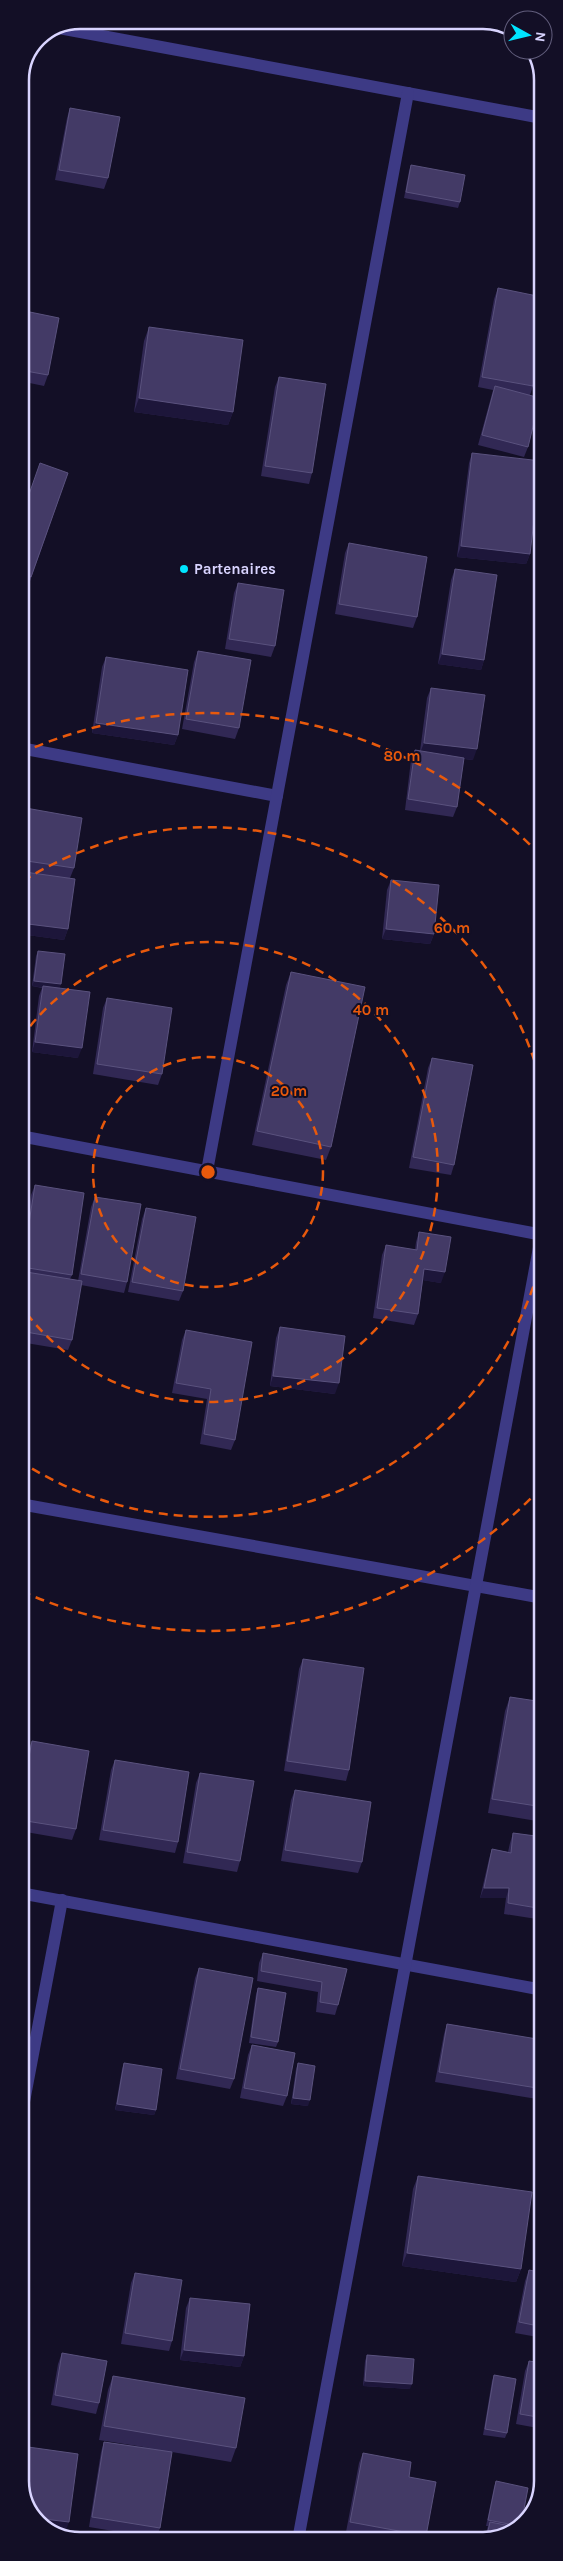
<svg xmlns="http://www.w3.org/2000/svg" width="563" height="2561" viewBox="0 0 563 2561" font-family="Karla,sans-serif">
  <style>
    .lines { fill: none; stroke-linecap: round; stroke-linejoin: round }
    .minor { stroke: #3d3a85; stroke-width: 12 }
    .wall { fill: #312854 }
    .shaded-wall { fill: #1d163a }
    .building { fill: #433a66; stroke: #5a527e }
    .ring { fill: none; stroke: #e8590c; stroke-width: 2.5; stroke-dasharray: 9 6 }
    .poi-dot { fill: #00e5ff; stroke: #130f26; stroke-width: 2 }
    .labels { text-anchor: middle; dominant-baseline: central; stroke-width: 4; stroke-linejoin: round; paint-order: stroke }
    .poi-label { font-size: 15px; font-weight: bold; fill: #d9d4ff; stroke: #130f26; text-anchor: start }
    .rim { fill: none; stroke: #d9d4ff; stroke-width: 2.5 }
    .centre { fill: #e8590c; stroke: #130f26; stroke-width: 2.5 }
    .ring-label { font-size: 15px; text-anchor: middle; font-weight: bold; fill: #e8590c; stroke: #130f26; stroke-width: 4; stroke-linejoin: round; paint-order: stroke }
  </style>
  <rect width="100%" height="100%" fill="#130f26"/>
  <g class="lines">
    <!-- minor -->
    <g class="minor">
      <polyline points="59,28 542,118"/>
      <polyline points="20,748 277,796"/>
      <polyline points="20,1136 543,1235"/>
      <polyline points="207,1171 408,93"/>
      <polyline points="20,1504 543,1598"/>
      <polyline points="20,1893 543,1990"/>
      <polyline points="20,2123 62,1900"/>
      <polyline points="298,2540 543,1226"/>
    </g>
  </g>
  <!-- wall -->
  <g class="wall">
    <polygon points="70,108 108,178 104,189 55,180 67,118"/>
    <polygon points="411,165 460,202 458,208 404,198 409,171"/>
    <polygon points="498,288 533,386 530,395 528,447 524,457 478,445 493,390 478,387 494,299"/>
    <polygon points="20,310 48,375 44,386 20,381"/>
    <polygon points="149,327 233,412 228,425 134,412 144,341"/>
    <polygon points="279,377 312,473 309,484 261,476 275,387"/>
    <polygon points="472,453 530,554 526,564 457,557 469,463"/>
    <polygon points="68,473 28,587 20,585 20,520"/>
    <polygon points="349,543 417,617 413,628 335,614 345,553"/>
    <polygon points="455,569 484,660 481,670 438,664 451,580"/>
    <polygon points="238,583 275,646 271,657 225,649 234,593"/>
    <polygon points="198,651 239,728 235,739 182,729 194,662"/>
    <polygon points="106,657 178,735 174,745 92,733 102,667"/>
    <polygon points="431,688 473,760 464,759 457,807 453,817 405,810 411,760 415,750 420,751 427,698"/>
    <polygon points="20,807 74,868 70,878 68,929 64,940 20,934 20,888 21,883 25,872 49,875 20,871"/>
    <polygon points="391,880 434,934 430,944 382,939 387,890"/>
    <polygon points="38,951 60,988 78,1058 32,1052 39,996 42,988 32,986 36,956"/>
    <polygon points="291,972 331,1147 326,1160 252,1145 286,985"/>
    <polygon points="107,998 162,1074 158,1085 93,1074 103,1008"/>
    <polygon points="432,1058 454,1165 451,1175 409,1168 428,1068"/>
    <polygon points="35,1185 72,1275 70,1279 78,1281 91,1207 95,1197 127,1282 124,1293 81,1285 72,1340 68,1350 20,1342 20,1263 31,1195"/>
    <polygon points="146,1208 183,1291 179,1301 128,1292 142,1219"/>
    <polygon points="419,1232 441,1283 423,1280 418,1314 414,1325 373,1318 382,1255 386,1245 415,1250 416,1242"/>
    <polygon points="280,1327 335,1394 270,1386 276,1338"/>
    <polygon points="186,1330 235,1440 231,1450 200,1444 207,1399 172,1393 182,1340"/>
    <polygon points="303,1659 349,1770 346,1781 284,1771 299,1669"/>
    <polygon points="510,1697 543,1702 543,1822 488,1813 505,1711"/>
    <polygon points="32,1741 76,1829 72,1840 20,1831 20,1794 28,1751"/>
    <polygon points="115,1760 178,1842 175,1853 99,1840 111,1770"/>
    <polygon points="200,1773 240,1861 237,1872 183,1863 196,1783"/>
    <polygon points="295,1790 362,1862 358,1873 281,1861 291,1800"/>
    <polygon points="513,1833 543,1837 543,1920 504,1914 506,1898 480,1898 489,1859 492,1849 508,1852 510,1843"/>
    <polygon points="263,1953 347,1969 338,2005 335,2015 316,2012 318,1992 257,1981 259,1963"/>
    <polygon points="199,1968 234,2079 230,2089 176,2079 195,1978"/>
    <polygon points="258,1988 278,2042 276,2047 249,2043 256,1994"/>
    <polygon points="447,2024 543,2040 543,2100 435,2082 444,2034"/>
    <polygon points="252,2045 287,2096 283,2106 240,2098 248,2055"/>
    <polygon points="124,2063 156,2110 154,2115 115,2110 122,2069"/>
    <polygon points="298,2063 308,2106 291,2104 296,2069"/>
    <polygon points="418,2176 521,2269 516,2282 402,2266 413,2189"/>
    <polygon points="543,2234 543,2257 539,2257"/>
    <polygon points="529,2270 543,2273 543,2338 515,2333 525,2281"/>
    <polygon points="135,2273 172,2341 169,2351 121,2344 131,2283"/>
    <polygon points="190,2298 244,2356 240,2367 180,2360 186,2308"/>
    <polygon points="62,2353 99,2403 96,2414 51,2405 58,2364"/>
    <polygon points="367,2355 410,2389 363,2386 365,2361"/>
    <polygon points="529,2361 543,2363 543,2429 516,2424 525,2371"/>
    <polygon points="494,2375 507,2433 505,2438 483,2435 492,2381"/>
    <polygon points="113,2376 236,2448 231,2462 172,2452 160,2528 156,2538 89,2527 101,2452 104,2442 150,2448 99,2440 108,2390"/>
    <polygon points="363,2453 409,2477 426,2536 424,2540 389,2540 346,2532 359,2463"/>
    <polygon points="496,2481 521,2525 492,2540 484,2540 488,2526 486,2526 494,2487"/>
  </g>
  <!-- shaded-wall -->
  <g class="shaded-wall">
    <polygon points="139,398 233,412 228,425 134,412"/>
    <polygon points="461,546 530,554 526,564 457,557"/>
    <polygon points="442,654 484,660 481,670 438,664"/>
    <polygon points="96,723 178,735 174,745 92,733"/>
    <polygon points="424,743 477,749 473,760 420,753"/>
    <polygon points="20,923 68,929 64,940 20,934"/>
    <polygon points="386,929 434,934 430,944 382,939"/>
    <polygon points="34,981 61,984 59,990 32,986"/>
    <polygon points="35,1042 82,1048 78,1058 32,1052"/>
    <polygon points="424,1269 445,1272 441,1283 421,1280"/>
    <polygon points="273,1376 339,1383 335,1394 270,1386"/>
    <polygon points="484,1888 509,1888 506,1898 480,1898"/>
    <polygon points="293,2098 310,2100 308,2106 291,2104"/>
    <polygon points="117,2104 156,2110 154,2115 115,2110"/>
    <polygon points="407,2253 521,2269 516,2282 402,2266"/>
    <polygon points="184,2350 244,2356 240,2367 180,2360"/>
    <polygon points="365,2381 412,2384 410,2389 363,2386"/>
    <polygon points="35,2518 69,2522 65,2533 53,2531 38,2524"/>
  </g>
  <!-- building -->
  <g class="building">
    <polygon points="70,108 120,117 108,178 59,170"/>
    <polygon points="411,165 465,175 460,202 406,192"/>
    <polygon points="498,288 542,297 543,337 533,386 482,377"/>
    <polygon points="20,310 59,318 48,375 20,370"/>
    <polygon points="149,327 243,340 233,412 139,398"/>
    <polygon points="279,377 326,384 312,473 265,466"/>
    <polygon points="495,386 540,398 528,447 482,435"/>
    <polygon points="472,453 541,461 530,554 461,546"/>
    <polygon points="40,463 68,473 31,577 20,573 20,520"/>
    <polygon points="349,543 427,557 417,617 339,604"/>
    <polygon points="455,569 497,575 484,660 442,654"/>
    <polygon points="238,583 284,590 275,646 229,639"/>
    <polygon points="198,651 251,660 239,728 186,719"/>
    <polygon points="106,657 188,670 178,735 96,723"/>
    <polygon points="431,688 485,695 477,749 424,743"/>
    <polygon points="415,750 464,758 457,807 408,799"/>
    <polygon points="20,807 82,818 74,868 20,860"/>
    <polygon points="25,872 75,879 68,929 20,923 20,907"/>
    <polygon points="391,880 439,885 434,934 386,929"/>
    <polygon points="38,951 65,954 61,984 34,981"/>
    <polygon points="291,972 365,987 331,1147 257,1131"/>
    <polygon points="43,986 90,992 82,1048 35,1042"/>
    <polygon points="107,998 172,1008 162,1074 97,1064"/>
    <polygon points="432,1058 473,1065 454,1165 413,1157"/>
    <polygon points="35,1185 84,1193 72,1275 22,1267"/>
    <polygon points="95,1197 141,1204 127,1282 81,1274"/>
    <polygon points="146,1208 196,1217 183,1291 132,1282"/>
    <polygon points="419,1232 451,1237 445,1272 424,1269 418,1314 377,1308 386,1245 417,1250"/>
    <polygon points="20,1271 82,1281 72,1340 20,1331"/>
    <polygon points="280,1327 345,1336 339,1383 273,1376"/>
    <polygon points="186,1330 252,1342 235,1440 204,1434 211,1389 176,1383"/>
    <polygon points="303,1659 364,1668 349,1770 287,1761"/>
    <polygon points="510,1697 543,1702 543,1807 492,1799"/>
    <polygon points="32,1741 89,1751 76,1829 20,1820 20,1805"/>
    <polygon points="115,1760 189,1772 178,1842 103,1830"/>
    <polygon points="200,1773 254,1781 240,1861 187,1852"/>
    <polygon points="295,1790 371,1802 362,1862 285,1850"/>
    <polygon points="513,1833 543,1837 543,1909 508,1903 509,1888 484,1888 492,1849 511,1853"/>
    <polygon points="263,1953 347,1969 338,2005 320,2002 322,1982 261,1971"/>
    <polygon points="199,1968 253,1978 234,2079 180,2069"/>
    <polygon points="258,1988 286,1993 278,2042 251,2037"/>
    <polygon points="447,2024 543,2040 543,2089 439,2072"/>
    <polygon points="252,2045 295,2053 287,2096 244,2088"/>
    <polygon points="124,2063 162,2069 156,2110 117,2104"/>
    <polygon points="298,2063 315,2066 310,2100 293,2098"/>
    <polygon points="418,2176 532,2192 521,2269 407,2253"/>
    <polygon points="529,2270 543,2273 543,2327 519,2322"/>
    <polygon points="135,2273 182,2280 172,2341 125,2333"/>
    <polygon points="190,2298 250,2304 244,2356 184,2350"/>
    <polygon points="62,2353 107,2361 99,2403 55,2395"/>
    <polygon points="367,2355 414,2359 412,2384 365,2381"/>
    <polygon points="529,2361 543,2363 543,2418 520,2414"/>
    <polygon points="494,2375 516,2379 507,2433 485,2429"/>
    <polygon points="113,2376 245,2398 236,2448 104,2426"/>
    <polygon points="104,2442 172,2452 160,2528 92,2517"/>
    <polygon points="21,2446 78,2454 69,2522 35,2518 21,2490"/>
    <polygon points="363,2453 411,2462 409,2477 436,2482 426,2536 350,2522"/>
    <polygon points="496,2481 528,2488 521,2525 519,2526 488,2520"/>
    <polygon points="490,2522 516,2527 492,2540 486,2540"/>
    <polygon points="48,2529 75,2532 74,2541 72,2541"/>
  </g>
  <!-- distance rings -->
  <g class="ring">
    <circle cx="208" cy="1172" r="115"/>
    <path d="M21 1038A230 230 0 1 1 21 1306"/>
    <path d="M542 1258A345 345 0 0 1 23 1463M23 881A345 345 0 0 1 542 1086"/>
    <path d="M541 1488A459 459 0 0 1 21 1591M21 753A459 459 0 0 1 541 856"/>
  </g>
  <!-- markers -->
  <circle class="poi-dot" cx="184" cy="569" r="5"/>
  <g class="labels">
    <!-- poi labels -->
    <g class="poi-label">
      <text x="194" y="569">Partenaires</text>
    </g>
  </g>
  <!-- crop -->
  <path d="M0 0H563V2561H0ZM80 29H483A51 51 0 0 1 534 80V2481A51 51 0 0 1 483 2532H80A51 51 0 0 1 29 2481V80A51 51 0 0 1 80 29Z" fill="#130f26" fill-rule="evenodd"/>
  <path class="rim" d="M80 29H483A51 51 0 0 1 534 80V2481A51 51 0 0 1 483 2532H80A51 51 0 0 1 29 2481V80A51 51 0 0 1 80 29Z"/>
  <circle cx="208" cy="1172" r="8" class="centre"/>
  <g class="ring-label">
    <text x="402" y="761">80 m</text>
    <text x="452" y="933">60 m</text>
    <text x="371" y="1015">40 m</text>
    <text x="289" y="1096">20 m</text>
  </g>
  <!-- north arrow -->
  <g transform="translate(528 35) rotate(98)"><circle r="24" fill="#130f26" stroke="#625e7d"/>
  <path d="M0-4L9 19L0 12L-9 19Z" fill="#00e5ff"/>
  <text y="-8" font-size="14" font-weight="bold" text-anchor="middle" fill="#d9d4ff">N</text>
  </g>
</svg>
